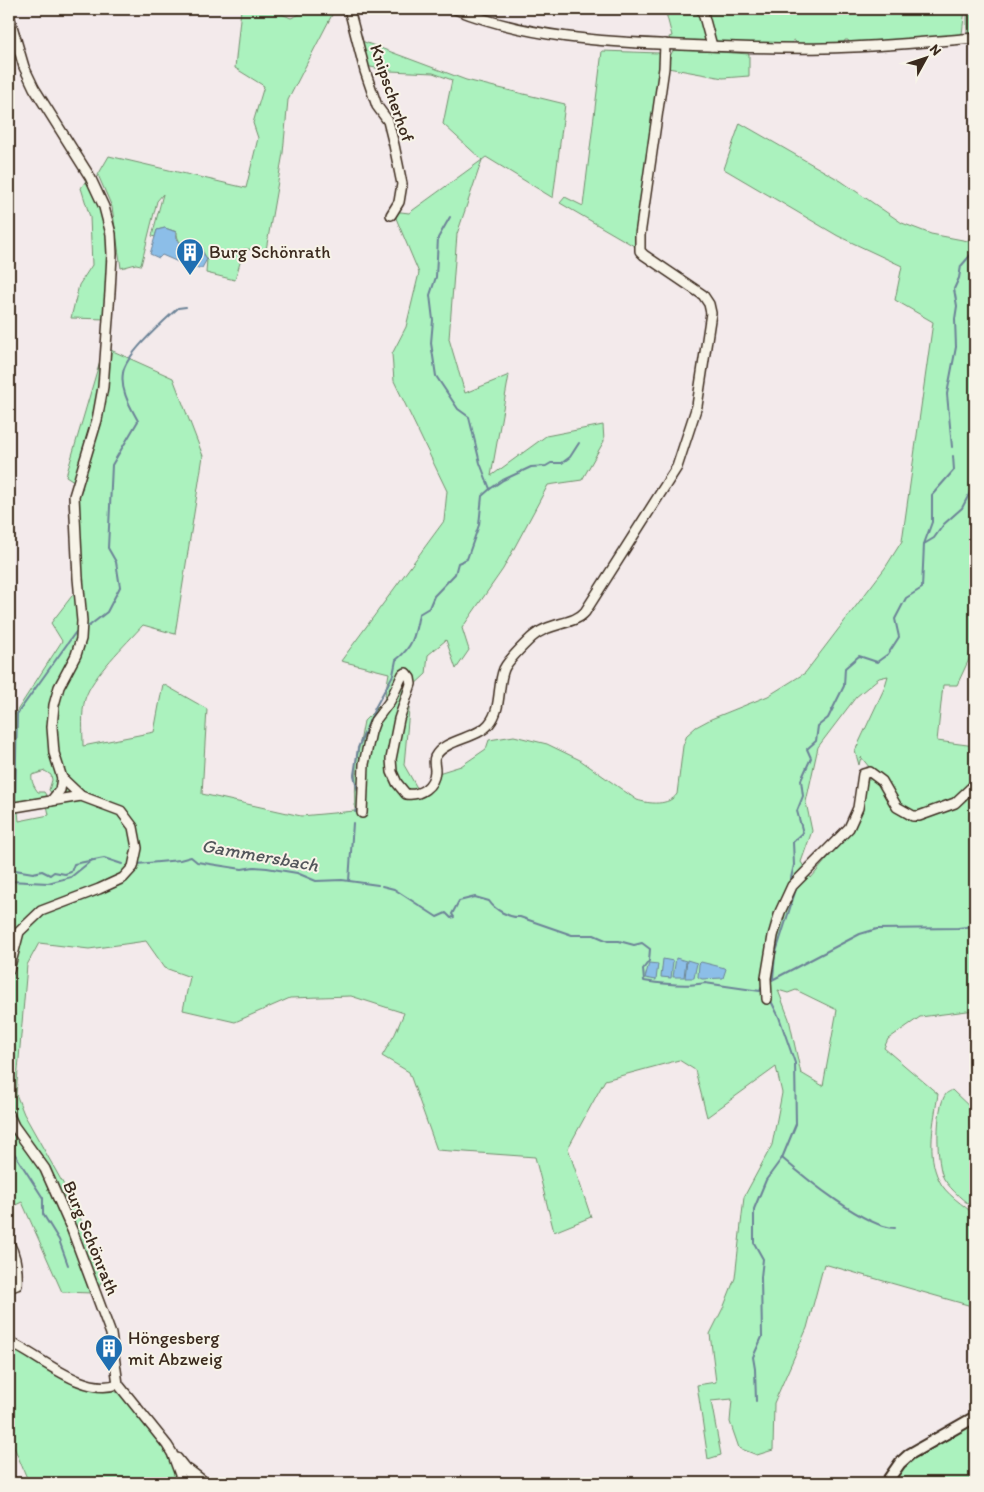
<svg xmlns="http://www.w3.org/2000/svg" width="984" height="1492" viewBox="0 0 984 1492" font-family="Itim,sans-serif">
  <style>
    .green { fill: #abf2be; stroke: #738e6e; fill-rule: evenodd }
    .water { fill: #8cbee8; stroke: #6c8397 }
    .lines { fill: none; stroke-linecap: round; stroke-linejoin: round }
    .stream { stroke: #6c8397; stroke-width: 2 }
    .minor-casing { stroke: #3b2a1e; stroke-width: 12 }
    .major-casing { stroke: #3b2a1e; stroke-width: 14 }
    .minor { stroke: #f7f3e8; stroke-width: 9 }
    .major { stroke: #f7f3e8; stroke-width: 10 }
    .labels { text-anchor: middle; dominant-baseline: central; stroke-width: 4; stroke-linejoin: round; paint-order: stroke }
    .street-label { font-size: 18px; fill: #3b2a1e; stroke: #f7f3e8 }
    .poi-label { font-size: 18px; fill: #3b2a1e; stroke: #f7f3e8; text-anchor: start }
    .water-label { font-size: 19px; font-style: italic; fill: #53565b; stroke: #f7f3e8 }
  </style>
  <rect width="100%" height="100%" fill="#f3eaeb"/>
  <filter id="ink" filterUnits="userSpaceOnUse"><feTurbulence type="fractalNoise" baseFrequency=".02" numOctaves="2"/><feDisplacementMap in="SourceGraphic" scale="10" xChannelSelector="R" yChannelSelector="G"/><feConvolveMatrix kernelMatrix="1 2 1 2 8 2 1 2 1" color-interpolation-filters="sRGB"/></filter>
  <g filter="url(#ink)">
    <!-- green -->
    <g class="green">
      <path d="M241 9H270L291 18 311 9H335L288 100 283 153 266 250 244 249 235 280 206 273 207 259 202 250C189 245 177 247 177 232L165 228 157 230 155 237 152 236 163 194 157 201 141 265 136 264 121 268 112 207 98 175 109 156 246 188 258 138 253 123 264 86 235 68Z"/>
      <polygon points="665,9 699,9 709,43 670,42 669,37 672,36"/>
      <polygon points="703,9 965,9 962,34 960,36 849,43 848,40 845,40 844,44 798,45 795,41 793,40 792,45 715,42"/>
      <polygon points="971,9 975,9 975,35 967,36 967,16"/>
      <path d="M359 40 466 80 565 104 553 198 486 157 482 160 457 234 449 339 465 393 509 375 491 476 546 436 603 425 604 441 582 480 548 485 503 569 462 628 469 650 456 669 446 640 428 655 426 674 411 688 404 765 420 793 435 774 461 766 486 749 489 740 514 736 547 744 580 760 637 800C649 804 669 806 677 794L683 746 687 735 696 727 711 719 768 696 805 673 885 568 902 541 933 322 895 300 902 266 838 236 724 169 740 123 841 181 902 223 931 234 968 241 975 227V657L971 655 957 685H943L937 741 975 746V780L952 800 923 810 912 812 900 805 861 757 859 765 855 751 884 689 888 676 879 678 856 697 818 747 806 802 812 831 801 862 811 878 852 829 862 809 866 783 871 777 878 783 894 811 910 821 919 819 975 789V1010L920 1017 888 1039 884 1048 938 1094C934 1121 926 1154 939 1180 945 1194 964 1205 975 1215V1307L824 1264 807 1328 774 1403 773 1450 757 1455 739 1448 730 1422 732 1399 711 1401 721 1455 708 1459 697 1385 716 1382 710 1334 724 1306 735 1278 744 1197 772 1145 782 1093 776 1067 707 1117 695 1070 679 1060 605 1080 568 1148 591 1217 554 1232 535 1157 437 1150 409 1072 382 1056 395 1034 404 1013 351 996 290 998 235 1022 183 1010 190 977 165 968 146 941 89 949 39 943 27 965 16 1094 24 1114 74 1203 104 1275 98 1290 92 1293 62 1292 22 1202 9 1208V723L62 641 51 623 82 583 78 497 83 487 66 476 104 347 173 378 203 456 175 634 143 625C126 644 92 676 85 699 81 714 83 731 83 746L154 732 163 684 207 709 202 794 301 816 355 811 356 764 364 721 384 701 389 673 341 661 444 521 447 491 394 381 392 354 406 327 419 273 393 211 409 213 482 160 443 124 452 80 433 73 390 71 366 66ZM45 771 51 775 52 780 49 790 53 795 48 798 44 792H38C34 787 31 781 32 775ZM47 805 49 815 19 821 18 811ZM778 990 788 993 796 990 837 1010 823 1086 801 1073V1074L789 1019Z"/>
      <polygon points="674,49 749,54 749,76 723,78 668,68 670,56"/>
      <polygon points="602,51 659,53 661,62 638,234 634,246 560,203 565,197 583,206"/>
      <polygon points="87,179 104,215 110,251 106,319 71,318 79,285 92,265 90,217 81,188"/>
      <path d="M952 1090 975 1112V1209C964 1201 952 1191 944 1179 936 1165 935 1107 946 1094 946 1093 951 1091 952 1090Z"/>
      <polygon points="9,1346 15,1348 74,1385 93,1389 111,1390 122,1395 162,1445 176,1474 176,1483 29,1483 9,1435"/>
      <polygon points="975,1424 975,1483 893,1483 905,1464"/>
    </g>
    <!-- water -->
    <g class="water">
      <path d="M165 228 176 232C176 247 189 246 201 250L207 259 202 268H192L162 255 159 258 150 254 157 230Z"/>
      <polygon points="676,958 686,961 684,977 673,977"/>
      <polygon points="663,959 673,961 671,978 661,977"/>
      <polygon points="687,960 697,963 694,978 685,978"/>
      <polygon points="701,962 725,968 726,969 723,978 702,979 698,977 699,964"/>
      <polygon points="649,963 658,964 656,980 645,978"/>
    </g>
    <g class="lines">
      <!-- stream -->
      <g class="stream">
        <polyline points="952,447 947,394 956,347 955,319 957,306 954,289 959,278 961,266 975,250"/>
        <polyline points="490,489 503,480 531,467 546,466 551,463 562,463 570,457 579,443"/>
        <polyline points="924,544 932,522 932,495 954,470 953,456"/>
        <path d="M89 626 107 612 120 587 116 562 108 548 112 465 138 421C130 406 120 390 123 373 125 355 164 321 178 308L186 307"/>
        <path d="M359 796 354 775 358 748 375 708 393 675 396 660C413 647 415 635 419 614L429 608 434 596 455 574 458 563 467 559 479 525 482 496 490 489 480 463 469 417 458 409 436 376 431 343 433 320 430 295 436 277 438 238 450 217"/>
        <polyline points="15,800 17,714 75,633"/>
        <polyline points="355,812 359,805"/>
        <polyline points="137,864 180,860 191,857 197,862 242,869 254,867 267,868 297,873 316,881 342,880 378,885"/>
        <polyline points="9,869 33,873 42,871 50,875 54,872 65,874 71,872 74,864 104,858 122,864"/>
        <polyline points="791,878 794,865 793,842 803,833 797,811 803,796 801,780 811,758 807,749 816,741 818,726 828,718 844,686 845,668 859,656 877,662 888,654 899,637 895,619 906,598 922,588 924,544 934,538 944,524 962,508 975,483"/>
        <polyline points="9,881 48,883 71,877 92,860"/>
        <polyline points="349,881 353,823"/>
        <path d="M382 886 394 889 437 917 446 913 451 918 454 917 452 914 459 901 475 897 489 901C495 910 509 918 520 917L572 935H594L608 941H619L634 945 642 943 650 949 649 961 643 969 644 981C663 984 686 987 705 983L760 991 762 986"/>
        <polyline points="773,978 775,955 796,889"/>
        <polyline points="770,981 860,934 877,929 958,928 975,926"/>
        <polyline points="9,1146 16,1156 43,1198 43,1214 59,1240 68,1265"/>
        <path d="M782 1158C804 1177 866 1228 895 1228"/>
        <polyline points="756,1401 755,1369 753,1357 762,1337 761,1277 763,1259 754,1243 754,1209 766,1180 782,1158 796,1124 795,1063 779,1017 771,1001"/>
      </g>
      <!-- minor casing -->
      <g class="minor-casing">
        <g id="minor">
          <polyline points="349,9 365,71 377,106 388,121 394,145 402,184 399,202 391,215"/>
          <path d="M455 9C528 38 603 42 681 45 729 47 777 49 824 48 875 47 925 42 975 38"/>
          <polyline points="702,9 712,46"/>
          <polyline points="9,16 24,67 34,88 90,177 104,207 111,234 112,254 110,292 103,387 97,420 74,496 78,578 82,621 81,639 76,655 59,687 54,705 52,727 54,753 62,778 81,796 121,811 133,827 137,848 133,867 123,878 99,889 41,911 19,932 9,970"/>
          <polyline points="51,801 60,790 62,778"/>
          <polyline points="9,808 81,796"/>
          <path d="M362 813 364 764 371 732 375 721 390 701 403 674 406 673 410 678 411 684 399 719 391 759 392 772 397 783 406 794C420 796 434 787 435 771 435 766 433 761 435 757 444 739 477 739 489 724 502 709 497 686 504 669 508 660 524 645 531 638 548 622 574 625 585 612L677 467 697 406 711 313 709 304 703 295 644 255 640 251V235L664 68 665 44"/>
          <polyline points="767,999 766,978 773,936 780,912 792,886 849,828 858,808 863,774 870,772 882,781 897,807 913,816 919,816 955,803 975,784"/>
          <polyline points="9,1115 14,1126 45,1169 72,1230 111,1334 118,1384 167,1445 172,1453 183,1483"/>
          <path d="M9 1243C16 1256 18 1270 17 1285L9 1288"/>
          <path d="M9 1342C39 1355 83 1397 118 1384"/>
          <polyline points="177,1458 189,1473 193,1483"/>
          <polyline points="189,1470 206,1483"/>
        </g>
      </g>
      <!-- major casing -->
      <g class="major-casing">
        <polyline id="major" points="886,1483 900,1463 910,1454 975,1417"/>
      </g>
      <!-- minor -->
      <use href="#minor" class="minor"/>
      <!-- major -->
      <use href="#major" class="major"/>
    </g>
  </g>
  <!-- icons -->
  <defs>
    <g id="building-pin" transform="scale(1.4375)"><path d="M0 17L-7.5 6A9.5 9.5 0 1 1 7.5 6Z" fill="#1f6fb2" stroke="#f7f3e8"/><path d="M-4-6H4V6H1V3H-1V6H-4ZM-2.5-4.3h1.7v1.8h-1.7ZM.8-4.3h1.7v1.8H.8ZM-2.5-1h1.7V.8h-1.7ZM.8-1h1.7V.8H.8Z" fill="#fff"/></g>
  </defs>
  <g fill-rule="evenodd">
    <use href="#building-pin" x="190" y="252"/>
    <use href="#building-pin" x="109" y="1348"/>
  </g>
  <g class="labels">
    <!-- street labels -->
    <g class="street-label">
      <text transform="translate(392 93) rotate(71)">Knipscherhof</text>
      <text transform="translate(91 1238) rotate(68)">Burg Schönrath</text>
    </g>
    <!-- poi labels -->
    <g class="poi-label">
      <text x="209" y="252">Burg Schönrath</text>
      <text x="128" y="1338">Höngesberg<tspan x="128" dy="21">mit Abzweig</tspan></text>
    </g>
    <!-- water labels -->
    <g class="water-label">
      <text transform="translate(260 855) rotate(10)">Gammersbach</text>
    </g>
  </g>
  <!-- margin -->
  <rect width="984" height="1492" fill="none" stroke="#f7f3e8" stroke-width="30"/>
  <rect x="15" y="15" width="954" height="1462" fill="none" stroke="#3b2a1e" stroke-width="2" filter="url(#ink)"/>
  <!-- north arrow -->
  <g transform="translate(926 58) rotate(50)" stroke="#f7f3e8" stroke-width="4" paint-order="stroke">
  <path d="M0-4L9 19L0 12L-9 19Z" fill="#3b2a1e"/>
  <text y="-8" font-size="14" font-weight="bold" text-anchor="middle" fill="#3b2a1e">N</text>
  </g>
</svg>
